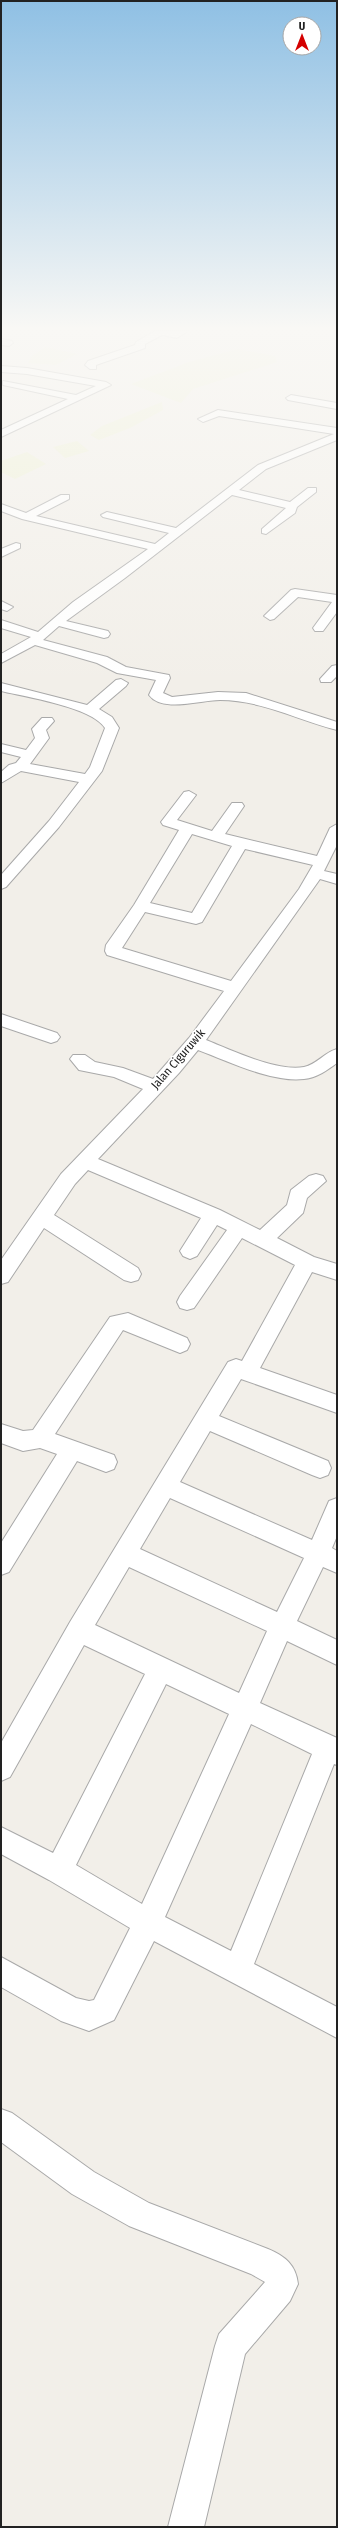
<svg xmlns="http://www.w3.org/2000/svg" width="338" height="2528" viewBox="0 0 338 2528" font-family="'Fira Sans Condensed',sans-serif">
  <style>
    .farmland { fill: #eef0d5 }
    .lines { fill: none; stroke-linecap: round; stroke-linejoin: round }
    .minor-casing { stroke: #a9a9a9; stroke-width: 2 }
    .minor { fill: #fff; fill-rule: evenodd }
    .labels { text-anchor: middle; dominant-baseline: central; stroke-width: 3.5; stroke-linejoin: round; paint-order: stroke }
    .street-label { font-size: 12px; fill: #222; stroke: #fff }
  </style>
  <rect width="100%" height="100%" fill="#f2efe9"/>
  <!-- farmland -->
  <g class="farmland">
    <polygon points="46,347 77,354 56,365 28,363 32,356"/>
    <polygon points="238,349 275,356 277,362 193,389 181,403 131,384 189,362"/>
    <polygon points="162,402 163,410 130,428 99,440 90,435 102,426"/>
    <polygon points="77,441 89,451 65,458 53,447"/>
    <polygon points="27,452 46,464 15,479 1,472 1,461"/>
  </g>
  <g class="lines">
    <!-- minor casing -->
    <g class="minor-casing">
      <g id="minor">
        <polygon points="155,331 188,331 177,338 162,335 145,344 145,348 96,365 96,369 90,369 85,365 88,361 135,345 136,342"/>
        <polygon points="1,339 12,341 13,343 9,346 1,345"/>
        <polygon points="1,366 27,368 106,382 111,385 1,437 1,430 68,399 3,385 3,381 76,395 96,386 27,374 1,372"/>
        <polygon points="291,395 337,403 337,409 288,400 286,398"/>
        <path d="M218 410 337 428V440L266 469 239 490 290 502 308 488H316V492L297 507 295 513 266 534 262 533V529L286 508 232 495 125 578 66 621 108 631 110 634 108 637 104 638 59 626 43 640 107 657 126 667 169 675 170 678 163 693 172 697 218 692 246 693 337 722V730C298 720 261 700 220 700 201 700 162 713 149 695L156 680 117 673 97 663 35 645 1 663V654L31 637 1 628V620L38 632 73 602 148 549 22 519 1 511V504L26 513 61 495H69V499L36 516 155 544 169 533 103 517 101 515 107 512 176 528 258 465 334 434 219 416 203 422 198 419Z"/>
        <polygon points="16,543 20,544 20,548 1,557 1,549"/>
        <polygon points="295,589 337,595 337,612 323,631 315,631 313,628 332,602 298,597 274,619 270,620 264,616 291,590"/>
        <polygon points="1,601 13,607 7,611 1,609"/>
        <polygon points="337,665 337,676 331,682 321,682 320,679 332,666"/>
        <path d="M121 679 128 683 126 686 99 709 112 717 119 728 102 771 59 827 6 887 1 889V875L49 821 79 782 21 771 1 783V772L9 765 16 763 21 757 1 752V744L26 750 35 738 32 729 42 718H52L54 721 46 730 49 738 30 764 85 774 90 767 105 728C92 707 26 697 1 691V683L87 705 116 680Z"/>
        <path d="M189 791 196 795 177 820 212 831 232 803H242L244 806 225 834 317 856 330 828 337 824V845L324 871 337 874V884L320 879 206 1040C231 1050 277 1072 304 1067 316 1065 325 1052 337 1049V1063C327 1070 317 1078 304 1079 272 1083 228 1061 198 1050L179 1073 98 1159 220 1210 260 1230 287 1205 291 1190 309 1176 316 1174 323 1176 326 1181 307 1198 303 1213 277 1238 314 1257 337 1264V1280L312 1272 260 1368 337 1395V1413L241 1379 219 1416 328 1461 331 1468 328 1475 320 1478 312 1475 210 1431 180 1482 312 1540 329 1501 337 1498V1536L332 1548 337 1551V1573L323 1567 297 1621 337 1640V1665L287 1641 260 1703 337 1738V1765L334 1764 254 1964 337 2007V2038L154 1941 114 2020 89 2031 61 2021 1 1987V1957L76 1998 89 2001 94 2000 130 1928 49 1880 1 1854V1827L53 1853 145 1674 84 1645 10 1777 1 1781V1743L70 1622 228 1362 236 1359 242 1361 295 1265 242 1238 194 1308 187 1310 180 1308 177 1302 180 1296 227 1230 217 1225 197 1256 190 1259 183 1256 180 1251 201 1218 88 1170 75 1184 54 1215 138 1268 141 1274 138 1280 131 1282 124 1280 44 1228 8 1282 1 1284V1260L61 1174 143 1089 114 1077 79 1070 70 1059 73 1055H85L95 1062 123 1068 153 1079 189 1038 224 991 107 955 105 951 106 945 134 905 179 830 163 825 161 822 184 792ZM192 834 232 846 192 913 150 903ZM245 849 313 865 299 889 231 981 122 948 145 912 196 924 202 922ZM170 1498 304 1558 277 1612 140 1549ZM129 1567 267 1631 239 1693 95 1625ZM166 1684 229 1714 142 1904 76 1865ZM251 1724 312 1754 231 1951 165 1917Z"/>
        <polygon points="1,1014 57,1033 60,1037 57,1041 51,1043 1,1026"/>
        <polygon points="128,1313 187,1338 190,1344 187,1350 180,1353 123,1330 55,1434 114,1455 117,1462 114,1469 106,1472 77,1461 9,1572 1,1575 1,1543 57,1454 40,1448 23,1451 1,1443 1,1424 23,1431 33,1430 110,1317"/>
        <path d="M1 2109 12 2113 94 2172 149 2203 268 2249C285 2256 296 2265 298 2284L290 2301 245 2354 204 2527H168L215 2346 219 2334 265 2282 251 2274 129 2226 72 2194 1 2142Z"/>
      </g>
    </g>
    <!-- minor -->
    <use href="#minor" class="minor"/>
  </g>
  <!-- sky -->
  <linearGradient id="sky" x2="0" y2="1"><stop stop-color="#8fc0e4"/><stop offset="0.48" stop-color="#f9f8f5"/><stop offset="1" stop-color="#f9f8f5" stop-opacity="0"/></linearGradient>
  <rect width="338" height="685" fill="url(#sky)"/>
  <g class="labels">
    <!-- street labels -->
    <g class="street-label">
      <text transform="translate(178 1059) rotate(-49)">Jalan Ciguruwik</text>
    </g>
  </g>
  <!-- border -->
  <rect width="338" height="2528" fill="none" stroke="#222222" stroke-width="4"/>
  <!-- north arrow -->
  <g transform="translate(302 36)"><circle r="19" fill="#ffffff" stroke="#a7a7a7"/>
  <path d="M0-3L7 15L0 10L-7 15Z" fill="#d40000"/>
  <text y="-6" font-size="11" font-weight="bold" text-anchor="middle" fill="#222222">U</text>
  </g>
</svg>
